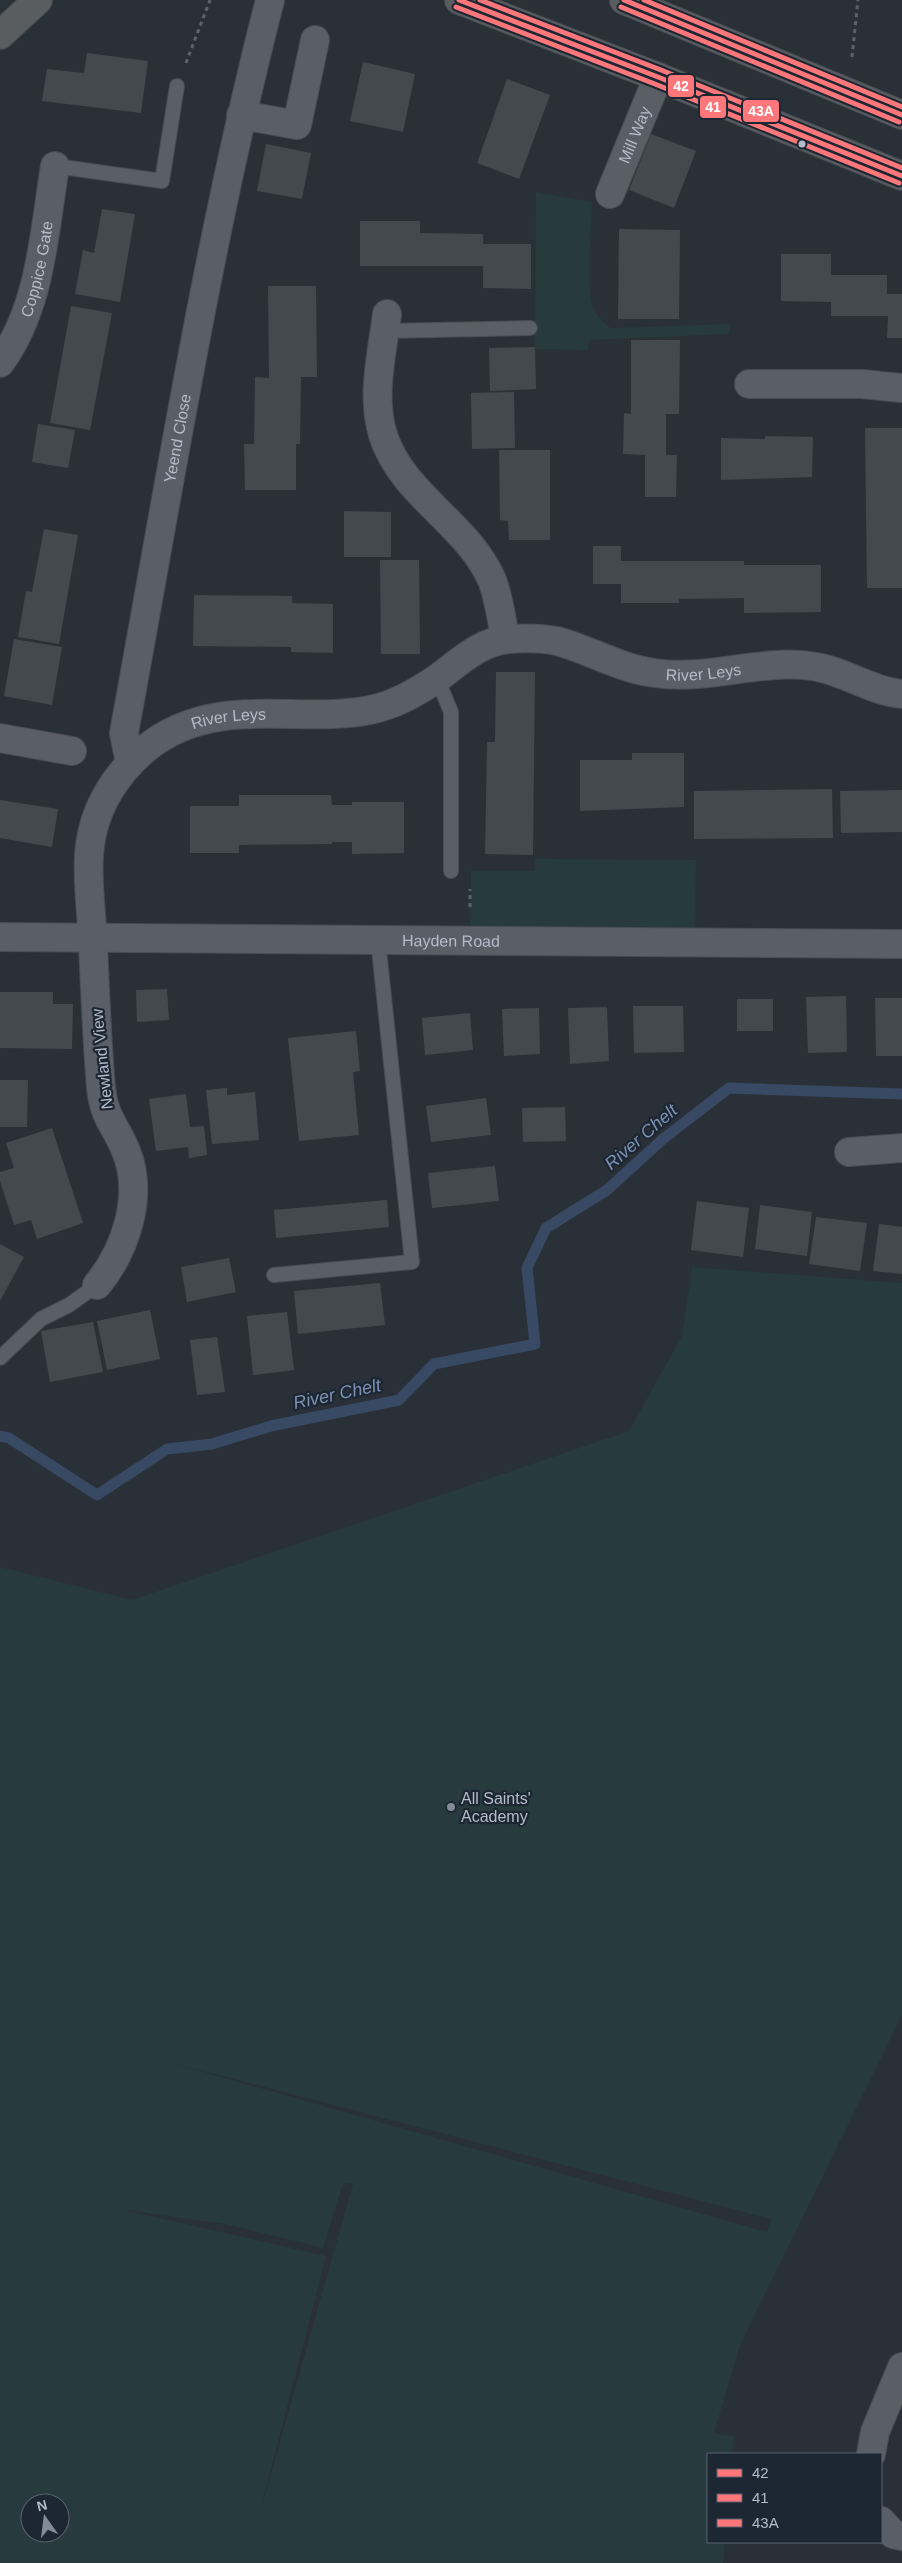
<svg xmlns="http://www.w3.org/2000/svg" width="902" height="2563" viewBox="0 0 902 2563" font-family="Arial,sans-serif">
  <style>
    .green { fill: #273a3e; fill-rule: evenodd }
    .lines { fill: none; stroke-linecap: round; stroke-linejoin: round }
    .stream { stroke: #384963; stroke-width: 11 }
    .building { fill: #444950 }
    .lane-casing { stroke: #484c53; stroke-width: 16 }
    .street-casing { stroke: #484c53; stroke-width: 30 }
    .highway-casing { stroke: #474c53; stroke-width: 30 }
    .path { stroke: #5d636a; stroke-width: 3; stroke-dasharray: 4 4; stroke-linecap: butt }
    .lane { stroke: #5a5e66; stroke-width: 14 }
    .street { stroke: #5a5e66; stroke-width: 28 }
    .highway { stroke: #5a5d60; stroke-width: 28 }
    .bus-1-casing { stroke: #1d2633; stroke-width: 9 }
    .bus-2-casing { stroke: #1d2633; stroke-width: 9 }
    .bus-3-casing { stroke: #1d2633; stroke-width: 9 }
    .bus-1 { stroke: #fd767a; stroke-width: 5 }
    .bus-2 { stroke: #fd767a; stroke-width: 5 }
    .bus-3 { stroke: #fd767a; stroke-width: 5 }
    .bus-dot { fill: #b4bcc9; stroke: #1d2633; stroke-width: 2 }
    .poi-dot { fill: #848b96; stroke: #1d2633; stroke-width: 2 }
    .labels { text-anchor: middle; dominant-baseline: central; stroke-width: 4.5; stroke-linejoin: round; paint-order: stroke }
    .street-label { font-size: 16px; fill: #b4bcc9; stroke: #1d2633 }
    .poi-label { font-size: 16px; fill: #b4bcc9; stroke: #1d2633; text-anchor: start }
    .water-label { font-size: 18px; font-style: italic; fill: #7c92b1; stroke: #1d2633 }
    .line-badge { stroke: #1d2633; stroke-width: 2 }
    .badge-label { font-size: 14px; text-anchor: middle; font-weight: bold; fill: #fff }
  </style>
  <rect width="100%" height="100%" fill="#2a3038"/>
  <!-- green -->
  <g class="green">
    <path d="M536 192 592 202C592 227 586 283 592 304 595 314 602 322 611 328L730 324 729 334 589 340 588 350 535 349Z"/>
    <polygon points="535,859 696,860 695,943 470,941 471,871 535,871"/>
    <path d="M692 1267 902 1283V2015L740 2345 714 2433 734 2437 732 2454H708V2542H725L723 2563H0V1567L132 1600 629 1431 682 1336ZM172 2063 771 2219V2220L767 2232ZM343 2183 353 2184 258 2520 326 2256 124 2210 226 2224 323 2248ZM30 2503H60V2533H30Z"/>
  </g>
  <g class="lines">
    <!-- stream -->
    <polyline class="stream" points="0,1436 9,1438 97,1495 167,1449 212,1444 271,1426 399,1400 434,1364 535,1344 527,1268 546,1228 607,1190 663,1139 729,1088 902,1094"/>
  </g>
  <!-- building -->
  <g class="building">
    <polygon points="87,53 148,61 141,113 42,101 47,69 84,73"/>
    <polygon points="363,62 415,74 403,132 350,121"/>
    <polygon points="507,79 550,95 519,179 477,163"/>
    <polygon points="651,134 696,151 674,208 629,190"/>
    <polygon points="266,144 311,153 302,199 257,191"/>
    <polygon points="102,209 135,214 120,302 75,294 83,250 94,253"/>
    <polygon points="360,221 420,221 420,233 483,234 483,244 531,244 531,289 483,288 483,266 360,266"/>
    <polygon points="619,229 680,230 679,319 618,319"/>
    <polygon points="781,254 831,254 831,275 887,275 887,294 902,294 902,338 887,338 888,316 831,316 831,302 781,301"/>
    <polygon points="268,286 316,286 317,377 301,377 300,444 296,444 296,490 245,490 244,444 254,444 255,377 269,378"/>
    <polygon points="71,306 112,313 90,430 50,423"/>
    <polygon points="631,340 680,340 679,414 666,414 666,455 677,455 676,497 645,497 645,455 623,454 624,413 631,414"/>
    <polygon points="535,347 536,389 490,391 489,348"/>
    <polygon points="514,392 515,448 472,449 471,393"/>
    <polygon points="38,424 75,430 68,468 32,462"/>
    <polygon points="865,428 902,428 902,588 867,588"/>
    <polygon points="765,436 813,437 812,477 721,480 721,438 765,439"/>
    <polygon points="499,450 550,450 550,540 509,540 508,521 500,520"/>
    <polygon points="344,511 391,512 391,557 344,557"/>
    <polygon points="44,529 78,535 59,644 18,637 26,591 32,592"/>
    <polygon points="593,546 621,546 621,561 744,561 744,565 821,565 821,612 744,613 744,598 679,599 679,603 621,603 621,584 593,584"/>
    <polygon points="380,560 419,560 420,654 381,654"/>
    <polygon points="194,595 292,596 292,603 333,604 333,653 291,652 291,647 193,646"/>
    <polygon points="14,639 62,647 52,705 4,696"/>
    <polygon points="496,672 535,672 533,855 485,854 487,742 495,742"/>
    <polygon points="632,753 684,753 684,807 580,811 580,760 632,760"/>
    <polygon points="832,789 833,838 694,839 694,791"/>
    <polygon points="902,790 902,832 841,833 840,791"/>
    <polygon points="239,795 331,795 332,805 352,805 352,802 404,802 404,853 352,854 352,842 332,842 332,844 239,845 239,853 190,853 190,806 239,806"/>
    <polygon points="0,800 58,809 52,847 0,838"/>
    <polygon points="167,989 169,1020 137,1022 136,990"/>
    <polygon points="0,992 53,992 53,1004 73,1004 72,1049 0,1048"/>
    <polygon points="846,996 847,1052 808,1053 806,997"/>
    <polygon points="875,998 902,998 902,1056 876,1056"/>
    <rect x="737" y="999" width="36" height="32"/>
    <polygon points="633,1006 683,1006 684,1052 634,1053"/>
    <polygon points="607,1007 609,1061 570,1064 568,1008"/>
    <polygon points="539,1008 540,1054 504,1056 502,1009"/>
    <polygon points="470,1013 473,1050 425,1055 422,1018"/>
    <polygon points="356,1031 360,1071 353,1072 359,1135 299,1141 288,1038"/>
    <polygon points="0,1080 28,1080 27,1127 0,1127"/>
    <polygon points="227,1088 227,1095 255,1092 259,1140 212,1144 206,1090"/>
    <polygon points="186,1094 190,1127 204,1126 207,1155 189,1158 188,1147 156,1151 149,1099"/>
    <polygon points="486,1098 491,1135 431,1142 426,1106"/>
    <polygon points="565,1107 566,1141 523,1142 522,1108"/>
    <polygon points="52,1128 83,1223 37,1239 31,1220 14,1225 0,1181 0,1172 14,1168 6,1143"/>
    <polygon points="495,1166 499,1201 432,1208 428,1173"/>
    <polygon points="387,1200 389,1227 276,1238 274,1210"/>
    <polygon points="697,1201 749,1208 743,1257 691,1250"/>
    <polygon points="760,1205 812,1212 807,1256 755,1249"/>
    <polygon points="816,1217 867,1223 860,1271 809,1264"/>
    <polygon points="879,1224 902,1227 902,1274 873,1271"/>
    <polygon points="0,1244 24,1257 0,1301"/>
    <polygon points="229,1258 236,1292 187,1302 181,1267"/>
    <polygon points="380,1283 385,1325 298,1334 294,1291"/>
    <polygon points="150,1310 160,1359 107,1370 97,1321"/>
    <polygon points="287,1312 294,1370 253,1375 247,1316"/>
    <polygon points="93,1322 103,1372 50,1382 41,1331"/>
    <polygon points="217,1337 225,1392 197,1395 190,1340"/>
  </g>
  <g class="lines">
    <!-- lane casing -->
    <g class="lane-casing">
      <g id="lane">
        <polyline points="55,166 162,181 177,86"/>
        <polyline points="385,331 530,328"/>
        <polyline points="437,678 451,712 451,871"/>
        <polyline points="274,1275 412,1262 378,940"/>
        <polyline points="0,1358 41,1319 69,1305 97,1285"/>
      </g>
    </g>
    <!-- street casing -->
    <g class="street-casing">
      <g id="street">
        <polyline points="241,115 297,125 315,40"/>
        <path id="s1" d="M610 194 658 77"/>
        <path d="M387 314C382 354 371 396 383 435 402 495 467 523 492 580 499 598 502 620 505 639"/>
        <path id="s2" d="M0 363C41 307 44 233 55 166"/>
        <polyline points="749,384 862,384 902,388"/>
        <polyline points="0,738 72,751"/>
        <path id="s3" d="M130 763 124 733C169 488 208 241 270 0"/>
        <path id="s4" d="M0 937 902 944"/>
        <polyline points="849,1152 902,1148"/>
        <path id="s5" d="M97 1285C126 1250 144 1195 126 1151 116 1126 104 1118 101 1088 97 1040 95 992 93 944 92 915 87 885 89 855 93 793 140 737 200 721 254 706 314 721 370 710 395 705 417 692 438 678 459 662 481 641 509 639 524 638 542 638 557 641 590 650 619 668 654 673 708 681 759 659 811 666 843 670 870 691 902 694"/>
        <polyline points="871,2454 875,2432 902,2367"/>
        <polyline points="881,2521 893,2534 902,2536"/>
      </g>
    </g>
    <!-- highway casing -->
    <g class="highway-casing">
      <g id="highway">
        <polyline points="459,0 658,77 902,176"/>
        <polyline points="624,0 902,115"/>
        <polyline points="0,35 38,0"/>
      </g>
    </g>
    <!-- path -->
    <g class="path">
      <polyline points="852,57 858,0"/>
      <polyline points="186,63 210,0"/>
      <polyline points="470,907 470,889"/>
    </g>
    <!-- lane -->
    <use href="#lane" class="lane"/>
    <!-- street -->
    <use href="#street" class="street"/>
    <!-- highway -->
    <use href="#highway" class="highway"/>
    <!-- bus-1 casing -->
    <g class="bus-1-casing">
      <g id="bus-1">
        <polyline points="459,0 658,77 902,176"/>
        <polyline points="624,0 902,115"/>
      </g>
    </g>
    <!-- bus-2 casing -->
    <g class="bus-2-casing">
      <g id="bus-2">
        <polyline points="456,7 655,84 899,183"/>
        <polyline points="621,7 899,122"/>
      </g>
    </g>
    <!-- bus-3 casing -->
    <g class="bus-3-casing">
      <g id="bus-3">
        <polyline points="480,0 661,70 902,168"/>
        <polyline points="644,0 902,107"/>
      </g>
    </g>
    <!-- bus-1 -->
    <use href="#bus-1" class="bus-1"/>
    <!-- bus-2 -->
    <use href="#bus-2" class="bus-2"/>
    <!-- bus-3 -->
    <use href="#bus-3" class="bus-3"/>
  </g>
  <!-- markers -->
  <circle class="bus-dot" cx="802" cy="144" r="4.5"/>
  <circle class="poi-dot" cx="451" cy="1807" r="5"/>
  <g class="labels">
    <!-- street labels -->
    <g class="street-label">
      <text stroke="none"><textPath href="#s1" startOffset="64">Mill Way</textPath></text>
      <text stroke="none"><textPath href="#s2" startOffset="102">Coppice Gate</textPath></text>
      <text stroke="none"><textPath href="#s3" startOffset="330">Yeend Close</textPath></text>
      <text stroke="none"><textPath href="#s5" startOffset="1159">River Leys</textPath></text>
      <text stroke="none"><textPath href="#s5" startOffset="659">River Leys</textPath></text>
      <text stroke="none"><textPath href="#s4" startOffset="451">Hayden Road</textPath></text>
      <text transform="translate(102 1059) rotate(-96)">Newland View</text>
    </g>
    <!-- poi labels -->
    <g class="poi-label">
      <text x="461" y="1798">All Saints'<tspan x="461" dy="18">Academy</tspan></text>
    </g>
    <!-- water labels -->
    <g class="water-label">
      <text transform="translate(641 1137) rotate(-41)">River Chelt</text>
      <text transform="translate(337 1394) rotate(-12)">River Chelt</text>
    </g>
  </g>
  <g class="line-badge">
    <rect x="667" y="74" width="28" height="24" rx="5" fill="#fd767a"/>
    <rect x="699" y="95" width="28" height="24" rx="5" fill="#fd767a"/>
    <rect x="742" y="99" width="38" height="24" rx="5" fill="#fd767a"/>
  </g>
  <g class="badge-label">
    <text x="681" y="91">42</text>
    <text x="713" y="112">41</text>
    <text x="761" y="116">43A</text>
  </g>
  <!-- legend -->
  <rect x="707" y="2453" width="175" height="90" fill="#1d2633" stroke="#59626f"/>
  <rect x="717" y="2469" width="25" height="8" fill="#fd767a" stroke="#59626f"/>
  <text x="752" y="2478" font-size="15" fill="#b4bcc9">42</text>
  <rect x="717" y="2494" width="25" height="8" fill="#fd767a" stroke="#59626f"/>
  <text x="752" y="2503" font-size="15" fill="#b4bcc9">41</text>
  <rect x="717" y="2519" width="25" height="8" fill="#fd767a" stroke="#59626f"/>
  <text x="752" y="2528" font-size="15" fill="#b4bcc9">43A</text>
  <!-- north arrow -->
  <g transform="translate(45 2518) rotate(346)"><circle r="24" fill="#1d2633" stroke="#59626f"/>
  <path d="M0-4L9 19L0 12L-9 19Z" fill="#848b96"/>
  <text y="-8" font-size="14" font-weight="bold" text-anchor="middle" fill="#b4bcc9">N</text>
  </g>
</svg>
